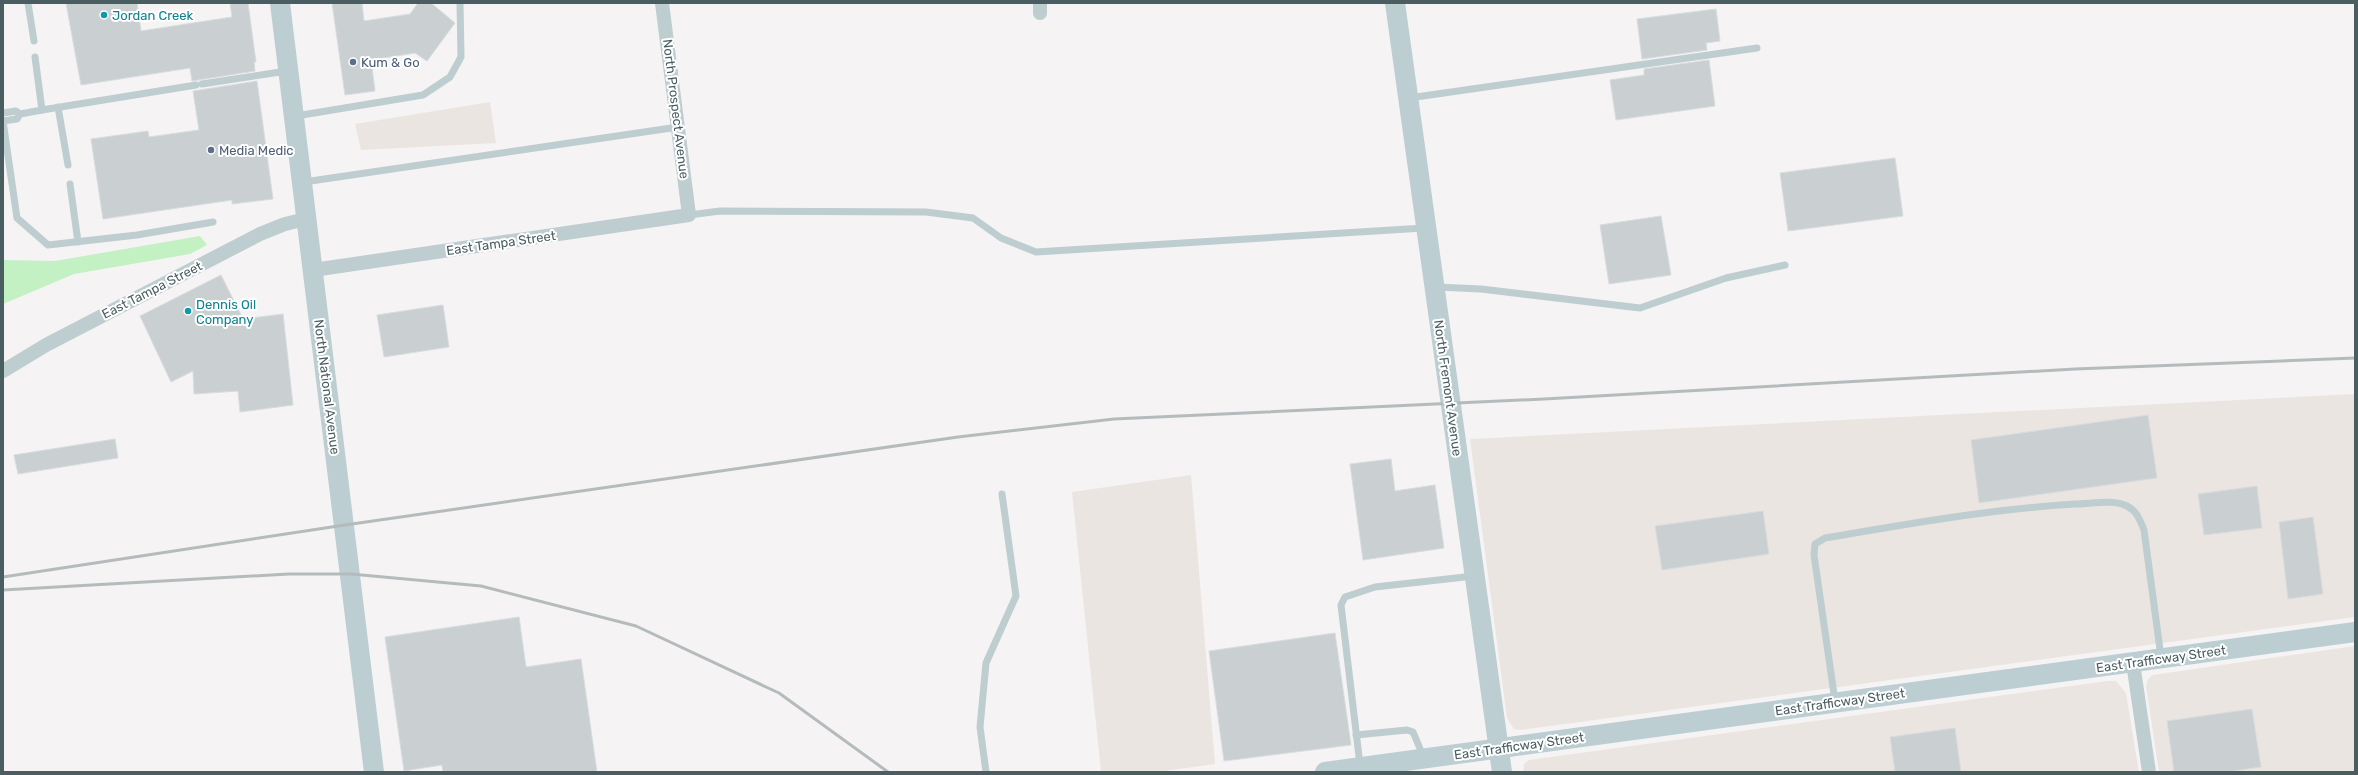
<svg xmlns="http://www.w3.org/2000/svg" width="2358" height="775" viewBox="0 0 2358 775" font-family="Rubik,sans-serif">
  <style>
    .commercial { fill: #ebe5e1 }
    .green { fill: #c3f1c4 }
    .building { fill: #cad0d2; stroke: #d7dcde }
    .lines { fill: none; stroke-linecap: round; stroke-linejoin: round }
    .lane { stroke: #becdcf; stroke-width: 7 }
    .street { stroke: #becdcf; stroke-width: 14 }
    .secondary { stroke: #bcced1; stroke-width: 20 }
    .rail { stroke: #b5bbbd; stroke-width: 3 }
    .culture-dot { fill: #0f9aa8; stroke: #fff; stroke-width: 1.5 }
    .service-dot { fill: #5c6f8a; stroke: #fff; stroke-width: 1.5 }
    .labels { text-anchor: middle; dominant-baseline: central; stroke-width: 4; stroke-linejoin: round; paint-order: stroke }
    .culture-label { font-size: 13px; fill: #0d838f; stroke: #fff; text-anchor: start }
    .service-label { font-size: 13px; fill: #4e5e75; stroke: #fff; text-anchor: start }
    .street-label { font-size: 13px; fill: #4a5e61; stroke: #fff }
  </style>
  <rect width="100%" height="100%" fill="#f5f3f4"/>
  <!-- commercial -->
  <g class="commercial">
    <polygon points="490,102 496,143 361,150 355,124"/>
    <polygon points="2355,394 2355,617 1521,730 1514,729 1507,718 1470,439"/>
    <polygon points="1191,475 1215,764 1157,772 1101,772 1072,492"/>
    <polygon points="2355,646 2355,772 2159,772 2146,686 2148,679 2153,675"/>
    <polygon points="2108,681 2116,681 2126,693 2139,772 1523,772 1524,764 1529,760"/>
  </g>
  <!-- green -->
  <polygon class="green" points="200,236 207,245 190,254 74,274 3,304 3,260 55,261"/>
  <!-- building -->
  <g class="building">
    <polygon points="66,3 137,3 141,31 232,17 230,3 248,3 256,62 254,62 255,71 192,81 190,68 81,85"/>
    <polygon points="332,3 362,3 364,21 410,14 418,3 431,3 455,23 427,61 415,53 371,60 375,91 345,95"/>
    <polygon points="1716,9 1720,41 1706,43 1707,50 1642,59 1637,19"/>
    <polygon points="1709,60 1715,106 1616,120 1610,80 1644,75 1644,69"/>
    <polygon points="257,81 273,199 232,204 232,200 103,219 91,139 148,131 149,137 199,130 193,91"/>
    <polygon points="1895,158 1903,216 1788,231 1780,173"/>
    <polygon points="1661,216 1671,275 1609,284 1600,225"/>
    <polygon points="221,275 243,319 283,314 293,405 240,412 238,391 194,394 193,371 171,382 140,316"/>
    <polygon points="443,305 449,347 384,357 377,315"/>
    <polygon points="2148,415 2157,478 1979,503 1971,440"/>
    <polygon points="115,439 118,458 18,474 14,455"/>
    <polygon points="1391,459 1395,491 1435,485 1444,548 1363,560 1350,464"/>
    <polygon points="2257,486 2262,528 2204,535 2198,494"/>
    <polygon points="1763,511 1769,554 1662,570 1655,526"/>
    <polygon points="2313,517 2323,594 2288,599 2279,522"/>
    <polygon points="519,617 526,667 581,659 597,772 443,772 442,765 404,771 385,637"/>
    <polygon points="1335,633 1351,745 1224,761 1209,651"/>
    <polygon points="2252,709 2261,767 2228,772 2174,772 2167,721"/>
    <polygon points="1955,728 1961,772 1895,772 1890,737"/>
  </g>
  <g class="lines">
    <!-- lane -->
    <g class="lane">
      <polyline points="28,3 34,41"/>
      <polyline points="35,57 42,110 196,85"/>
      <polyline points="202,84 287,71"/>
      <polyline points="1409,98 1757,48"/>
      <polyline points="58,107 68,165"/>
      <polyline points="3,113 16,111 20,114 42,110"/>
      <polyline points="296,116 423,95 450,77 461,57 460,3"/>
      <polyline points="3,121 17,218 48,245 137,235 213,222"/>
      <polyline points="3,121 17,119 20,114"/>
      <polyline points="304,182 678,127"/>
      <polyline points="70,184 78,242"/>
      <polyline points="689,215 720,211 926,212 973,218 1001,238 1036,252 1424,228"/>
      <polyline points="1437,287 1481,289 1640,308 1726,278 1785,265"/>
      <path d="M1835 701 1814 555 1815 544 1825 538C1908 524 1991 509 2075 504 2091 504 2113 499 2127 506 2137 511 2140 520 2144 530L2161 657"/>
      <polyline points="1356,735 1407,730 1413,732 1424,758"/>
      <polyline points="1360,765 1341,605 1345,597 1375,587 1474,576"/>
      <polyline points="986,772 980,727 986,663 1016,596 1002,494"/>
    </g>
    <!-- street -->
    <g class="street">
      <polyline points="1040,3 1040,13"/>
      <polyline points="313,270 689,215 662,3"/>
      <polyline points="3,371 46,345 260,234 285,224 306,219"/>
      <polyline points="2133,663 2149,772"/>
    </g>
    <!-- secondary -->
    <g class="secondary">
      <polyline points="280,3 374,772"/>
      <polyline points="1395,3 1502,772"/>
      <polyline points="1325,772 2355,632"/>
    </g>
    <!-- rail -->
    <g class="rail">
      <polyline points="3,577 345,525 958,437 1114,419 1544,399 2075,369 2355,358"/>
      <polyline points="3,590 289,574 351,574 481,586 636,626 779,693 888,772"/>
    </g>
  </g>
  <!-- markers -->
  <g class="culture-dot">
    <circle cx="104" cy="15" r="4"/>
    <circle cx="188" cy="311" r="4"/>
  </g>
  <g class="service-dot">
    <circle cx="353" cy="62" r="4"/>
    <circle cx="211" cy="150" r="4"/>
  </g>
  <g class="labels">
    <!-- culture labels -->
    <g class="culture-label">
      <text x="112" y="15">Jordan Creek</text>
      <text x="196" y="304">Dennis Oil<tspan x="196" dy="15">Company</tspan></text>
    </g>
    <!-- service labels -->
    <g class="service-label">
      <text x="361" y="62">Kum &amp; Go</text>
      <text x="219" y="150">Media Medic</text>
    </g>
    <!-- street labels -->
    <g class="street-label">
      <text transform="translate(676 109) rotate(83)">North Prospect Avenue</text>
      <text transform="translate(501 243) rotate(-8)">East Tampa Street</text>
      <text transform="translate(152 290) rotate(-27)">East Tampa Street</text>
      <text transform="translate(327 387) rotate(83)">North National Avenue</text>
      <text transform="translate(1448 388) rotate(82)">North Fremont Avenue</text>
      <text transform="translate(2161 659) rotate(-8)">East Trafficway Street</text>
      <text transform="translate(1840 702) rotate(-8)">East Trafficway Street</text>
      <text transform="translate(1519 746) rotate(-8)">East Trafficway Street</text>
    </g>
  </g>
  <!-- border -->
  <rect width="2358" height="775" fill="none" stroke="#4a5e61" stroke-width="8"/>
</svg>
